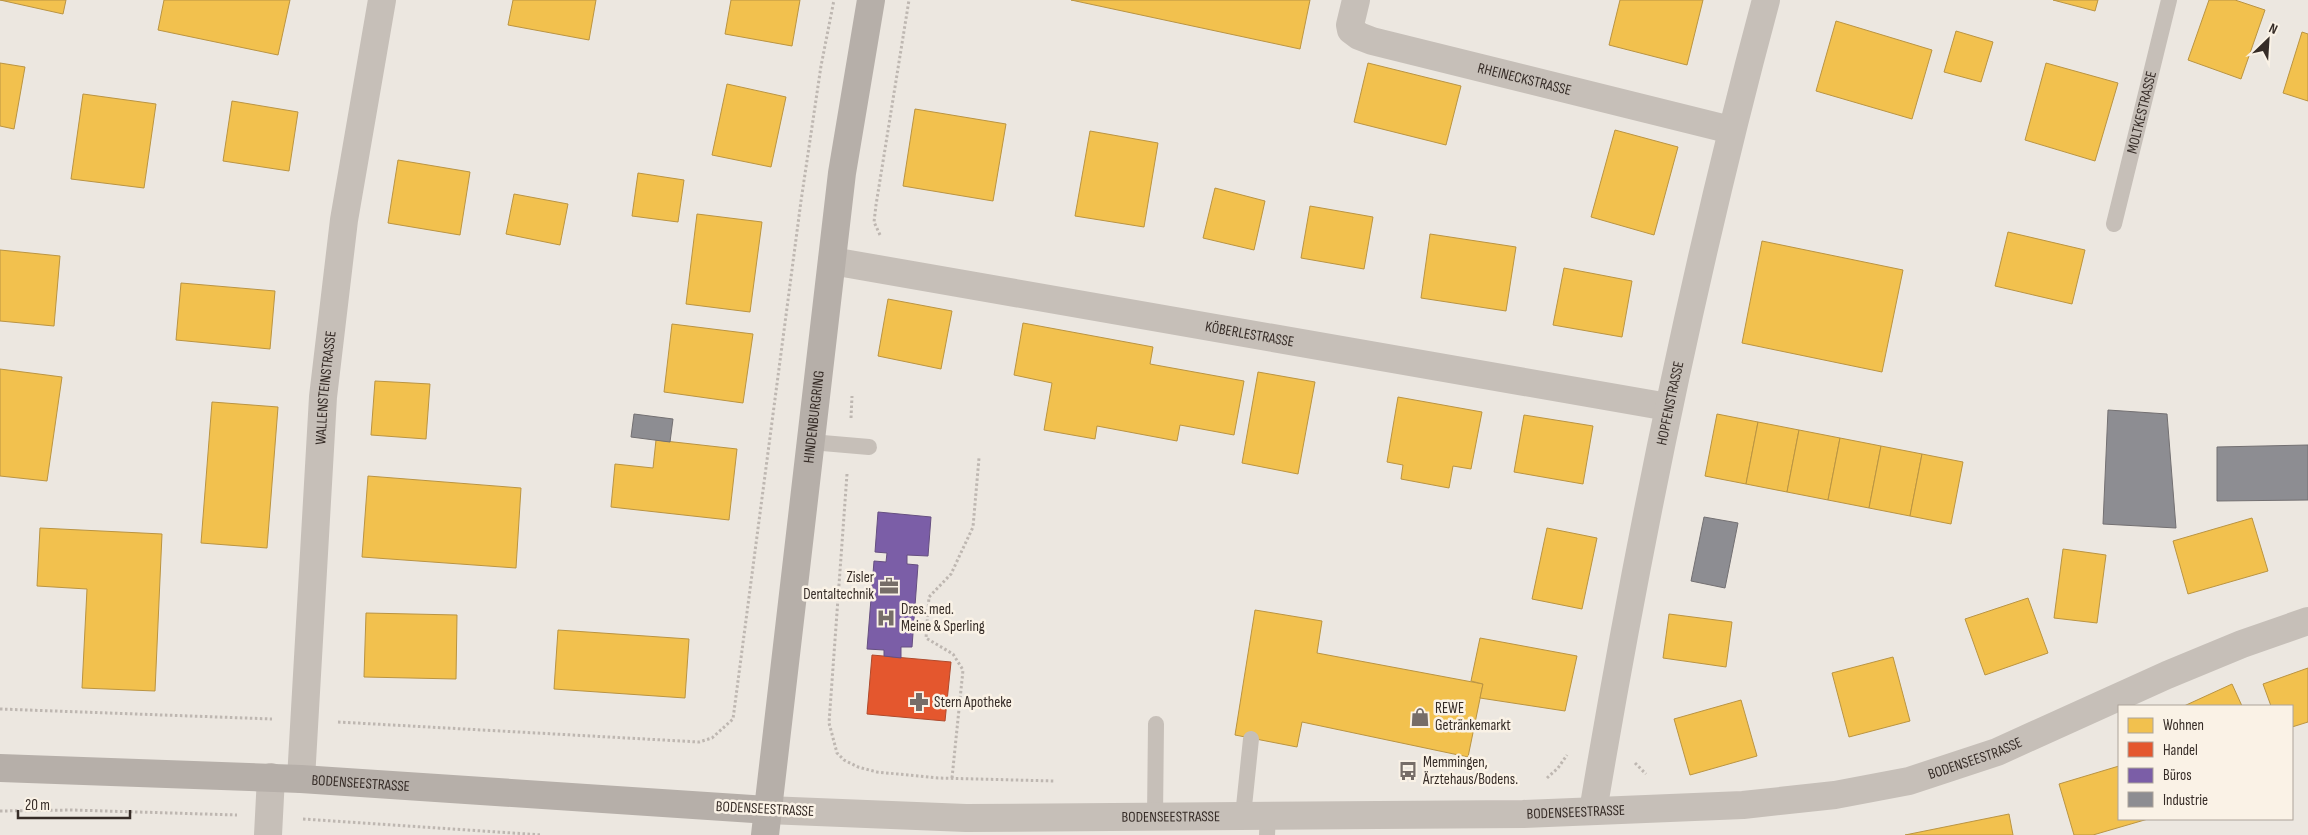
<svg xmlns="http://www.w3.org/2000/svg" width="2308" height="835" viewBox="0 0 2308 835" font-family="'Sofia Sans Condensed',sans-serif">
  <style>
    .homes { fill: #f2c14e; stroke: #ba9442 }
    .shops { fill: #e4572e; stroke: #b04a2c }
    .offices { fill: #7b5ea7; stroke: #664f81 }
    .industry { fill: #8d8d92; stroke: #737072 }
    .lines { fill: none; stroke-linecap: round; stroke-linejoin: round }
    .path { stroke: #beb7b1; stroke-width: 3; stroke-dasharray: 2.5 2.5; stroke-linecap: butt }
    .service { stroke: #c6bfb8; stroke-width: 16 }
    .minor { stroke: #c6bfb8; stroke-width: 28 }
    .secondary { stroke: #b6afa9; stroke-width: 28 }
    .labels { text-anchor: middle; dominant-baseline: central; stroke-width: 5; stroke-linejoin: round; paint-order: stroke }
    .street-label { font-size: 15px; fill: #362c27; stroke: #faf2e6 }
    .poi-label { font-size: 15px; fill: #362c27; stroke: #faf2e6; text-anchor: start }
  </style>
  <rect width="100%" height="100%" fill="#ece7e0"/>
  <!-- homes -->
  <g class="homes">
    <polygon points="0,0 66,0 63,14"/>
    <polygon points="164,0 290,0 278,55 158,30"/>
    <polygon points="513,0 596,0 589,40 508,25"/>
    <polygon points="731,0 800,0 792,46 725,34"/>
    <polygon points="1071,0 1310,0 1300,49"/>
    <polygon points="1620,0 1703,0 1687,65 1609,45"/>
    <polygon points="2053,0 2098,0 2095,11"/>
    <polygon points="2209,0 2235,0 2265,10 2241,79 2188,60"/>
    <polygon points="1836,21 1932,50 1912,119 1816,91"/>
    <polygon points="1956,31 1993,42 1981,82 1944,72"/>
    <polygon points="2302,32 2308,34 2308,101 2283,93"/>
    <polygon points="0,63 25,67 14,129 0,126"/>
    <polygon points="1368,63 1461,86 1446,145 1354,122"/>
    <polygon points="2046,63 2118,83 2095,161 2025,140"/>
    <polygon points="727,84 786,97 771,167 712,155"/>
    <polygon points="83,94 156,104 144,188 71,179"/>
    <polygon points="232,101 298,112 289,171 223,161"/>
    <polygon points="915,109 1006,124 993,201 903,186"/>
    <polygon points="1615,130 1678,147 1654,235 1591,217"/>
    <polygon points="1090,131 1158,143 1144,227 1075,216"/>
    <polygon points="398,160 470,172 460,235 388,223"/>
    <polygon points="638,173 684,180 678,222 632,216"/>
    <polygon points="1215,188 1265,201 1254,250 1203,238"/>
    <polygon points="514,194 568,204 560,245 506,234"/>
    <polygon points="1310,206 1373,217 1364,269 1301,258"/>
    <polygon points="697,214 762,222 750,312 686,304"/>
    <polygon points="2008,232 2085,250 2072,304 1995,286"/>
    <polygon points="1430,234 1516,247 1506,311 1421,298"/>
    <polygon points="1762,241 1903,270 1882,372 1742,343"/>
    <polygon points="0,250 60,256 54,326 0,321"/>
    <polygon points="1564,268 1632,281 1622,337 1553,325"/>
    <polygon points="181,283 275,291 270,349 176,340"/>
    <polygon points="888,299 952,311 941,369 878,356"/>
    <polygon points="1023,323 1153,347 1150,364 1244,381 1234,435 1180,425 1177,441 1097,426 1095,439 1044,430 1052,383 1014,375"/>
    <polygon points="672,324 753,334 743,403 664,392"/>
    <polygon points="0,369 62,377 47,481 0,476"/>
    <polygon points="1258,372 1315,382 1298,474 1242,463"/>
    <polygon points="375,381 430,384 426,439 371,435"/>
    <polygon points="1398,397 1482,412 1471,469 1453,466 1449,488 1401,479 1403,465 1387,462"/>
    <polygon points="212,402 278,407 267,548 201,543"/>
    <polygon points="1717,414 1758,422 1746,484 1705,476"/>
    <polygon points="1524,415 1593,426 1583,484 1514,472"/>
    <polygon points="1758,422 1799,430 1787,492 1746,484"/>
    <polygon points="1799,430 1840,438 1828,500 1787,492"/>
    <polygon points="1840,438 1881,446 1869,508 1828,500"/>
    <polygon points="656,440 737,449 729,520 611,507 615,464 653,468"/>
    <polygon points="1881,446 1922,454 1910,516 1869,508"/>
    <polygon points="1922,454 1963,462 1951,524 1910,516"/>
    <polygon points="368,476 521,488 516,568 362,557"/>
    <polygon points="2252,518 2268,571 2188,594 2173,541"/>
    <polygon points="40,528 162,534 155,691 82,688 87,589 37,586"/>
    <polygon points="1547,528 1597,538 1582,609 1532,599"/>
    <polygon points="2063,549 2106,555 2097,623 2054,618"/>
    <polygon points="2028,598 2048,653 1985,675 1965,619"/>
    <polygon points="1255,610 1322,621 1317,653 1483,684 1468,757 1302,722 1297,747 1235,735"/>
    <polygon points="366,613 457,615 456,679 364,677"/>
    <polygon points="1669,614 1732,622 1726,667 1663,658"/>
    <polygon points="558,630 689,639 685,698 554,689"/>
    <polygon points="1480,638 1577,656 1565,711 1480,698 1483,684 1471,681"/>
    <polygon points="1893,657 1910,721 1849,737 1832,673"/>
    <polygon points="2308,668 2308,722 2292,727 2292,706 2271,706 2263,684"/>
    <polygon points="2232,684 2242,706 2184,706"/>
    <polygon points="1741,700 1757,756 1690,775 1674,719"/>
    <polygon points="2119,766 2119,819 2148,819 2093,835 2074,835 2059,784"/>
    <polygon points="2009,814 2013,835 1905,835"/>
  </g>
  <!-- shops -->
  <polygon class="shops" points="872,655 951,662 945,721 867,714"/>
  <!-- offices -->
  <polygon class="offices" points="878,512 931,517 928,556 907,555 907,564 918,565 912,647 901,647 901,658 884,656 884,650 867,649 874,561 886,562 887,553 875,552"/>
  <!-- industry -->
  <g class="industry">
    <polygon points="2108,410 2167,414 2176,528 2103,524"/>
    <polygon points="634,414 673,419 670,442 631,437"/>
    <polygon points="2308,445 2308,500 2217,501 2217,447"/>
    <polygon points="1704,517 1738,523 1725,588 1691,581"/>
  </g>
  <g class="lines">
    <!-- path -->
    <g class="path">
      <polyline points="880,235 874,222 876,205 909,0"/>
      <polyline points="851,418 852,396"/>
      <polyline points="847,474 829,723 837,753 844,760 858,767 877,772 938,778 1054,781"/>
      <polyline points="960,702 978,704"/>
      <polyline points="0,709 272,719"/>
      <polyline points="338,722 699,742 712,738 733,719 801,201 821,66 834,0"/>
      <polyline points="1635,763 1646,774"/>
      <polyline points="952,778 963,670 953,654 926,638 929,597 951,574 973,527 979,458"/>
      <polyline points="1547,778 1558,768 1567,755"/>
      <polyline points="0,811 72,810 237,815"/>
      <polyline points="303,819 542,835"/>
    </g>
    <!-- service -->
    <g class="service">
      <path id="s1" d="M2114 224 2169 0"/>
      <polyline points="811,442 869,447"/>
      <polyline points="1243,816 1251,739"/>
      <polyline points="1155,817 1156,724"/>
      <polyline points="1267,835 1268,816"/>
    </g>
    <!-- minor -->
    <g class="minor">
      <path id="s2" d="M1356 0 1350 25 1351 30 1359 36 1372 41 1731 130"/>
      <path id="s3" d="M832 261 1668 407"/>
      <path id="s4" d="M301 779 323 397 344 220 382 0"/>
      <path id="s5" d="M767 810 966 818 1523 814 1743 805 1835 795 1909 781 1997 752 2167 675 2242 644 2308 621"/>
      <path id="s6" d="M1593 811C1639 538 1694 267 1766 0"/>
      <polyline points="268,835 271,777"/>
    </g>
    <!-- secondary -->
    <g class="secondary">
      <path id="s7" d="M0 768 301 779 767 810"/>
      <path id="s8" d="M765 835 842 173 871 0"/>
    </g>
  </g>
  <!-- icons -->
  <defs>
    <g id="office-bare" transform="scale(1.5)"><path d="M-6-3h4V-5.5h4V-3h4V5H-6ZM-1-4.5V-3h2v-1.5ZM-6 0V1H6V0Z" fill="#766d68" stroke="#faf2e6" stroke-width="2.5" paint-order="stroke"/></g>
    <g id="hospital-bare" transform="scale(1.5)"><path d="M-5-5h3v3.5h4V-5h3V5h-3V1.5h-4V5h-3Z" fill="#766d68" stroke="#faf2e6" stroke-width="2.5" paint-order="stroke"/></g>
    <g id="pharmacy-bare" transform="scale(1.5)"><path d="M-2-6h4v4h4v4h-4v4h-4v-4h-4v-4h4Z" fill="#766d68" stroke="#faf2e6" stroke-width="2.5" paint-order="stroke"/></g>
    <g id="shop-bare" transform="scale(1.5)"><path d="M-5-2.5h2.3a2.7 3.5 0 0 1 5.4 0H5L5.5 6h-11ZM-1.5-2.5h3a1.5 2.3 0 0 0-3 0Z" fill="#766d68" stroke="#faf2e6" stroke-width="2.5" paint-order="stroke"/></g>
    <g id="bus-bare" transform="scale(1.5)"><path d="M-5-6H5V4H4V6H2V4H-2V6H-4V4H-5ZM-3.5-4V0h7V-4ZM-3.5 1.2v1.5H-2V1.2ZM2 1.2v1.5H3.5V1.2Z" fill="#766d68" stroke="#faf2e6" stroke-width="2.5" paint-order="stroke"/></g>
  </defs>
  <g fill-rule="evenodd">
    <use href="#office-bare" x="889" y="586"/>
    <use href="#hospital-bare" x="886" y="618"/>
    <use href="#pharmacy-bare" x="919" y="702"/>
    <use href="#shop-bare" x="1420" y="717"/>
    <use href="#bus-bare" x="1408" y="771"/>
  </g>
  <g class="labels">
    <!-- street labels -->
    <g class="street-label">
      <text stroke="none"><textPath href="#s2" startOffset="212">RHEINECKSTRASSE</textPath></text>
      <text stroke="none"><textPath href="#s1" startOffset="115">MOLTKESTRASSE</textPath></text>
      <text stroke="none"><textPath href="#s3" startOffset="424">KÖBERLESTRASSE</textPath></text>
      <text stroke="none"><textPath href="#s4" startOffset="392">WALLENSTEINSTRASSE</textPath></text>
      <text stroke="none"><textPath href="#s6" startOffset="415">HOPFENSTRASSE</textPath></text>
      <text stroke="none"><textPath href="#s8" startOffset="421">HINDENBURGRING</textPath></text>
      <text stroke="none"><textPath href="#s5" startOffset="1214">BODENSEESTRASSE</textPath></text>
      <text stroke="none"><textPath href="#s7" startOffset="361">BODENSEESTRASSE</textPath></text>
      <text transform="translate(765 809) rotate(3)">BODENSEESTRASSE</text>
      <text stroke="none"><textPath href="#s5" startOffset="809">BODENSEESTRASSE</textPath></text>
      <text stroke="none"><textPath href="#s5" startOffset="404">BODENSEESTRASSE</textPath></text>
    </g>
    <!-- poi labels -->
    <g class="poi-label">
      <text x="874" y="577" text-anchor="end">Zisler<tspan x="874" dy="17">Dentaltechnik</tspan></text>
      <text x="901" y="609">Dres. med.<tspan x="901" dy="17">Meine &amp; Sperling</tspan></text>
      <text x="934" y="702">Stern Apotheke</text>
      <text x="1435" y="708">REWE<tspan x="1435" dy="17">Getränkemarkt</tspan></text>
      <text x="1423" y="762">Memmingen,<tspan x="1423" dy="17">Ärztehaus/Bodens.</tspan></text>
    </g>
  </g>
  <!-- legend -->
  <rect x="2118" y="705" width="175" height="115" fill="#faf2e6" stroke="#aca39a"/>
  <rect x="2128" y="718" width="25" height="15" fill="#f2c14e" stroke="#aca39a"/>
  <text x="2163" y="730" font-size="15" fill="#362c27">Wohnen</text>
  <rect x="2128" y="742" width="25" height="15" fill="#e4572e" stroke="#aca39a"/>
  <text x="2163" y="755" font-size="15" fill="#362c27">Handel</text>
  <rect x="2128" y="768" width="25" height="15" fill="#7b5ea7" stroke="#aca39a"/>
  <text x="2163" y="780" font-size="15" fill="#362c27">Büros</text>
  <rect x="2128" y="792" width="25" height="15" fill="#8d8d92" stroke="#aca39a"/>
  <text x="2163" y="805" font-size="15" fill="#362c27">Industrie</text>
  <!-- north arrow -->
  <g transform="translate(2268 40) rotate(25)" stroke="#faf2e6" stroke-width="4" paint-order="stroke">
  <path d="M0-4L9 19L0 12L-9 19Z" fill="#362c27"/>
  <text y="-8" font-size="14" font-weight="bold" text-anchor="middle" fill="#362c27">N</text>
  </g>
  <!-- scale -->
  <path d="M18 810v8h112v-8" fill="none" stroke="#362c27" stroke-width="2.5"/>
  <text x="25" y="810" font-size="15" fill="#362c27" stroke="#faf2e6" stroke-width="4" paint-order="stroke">20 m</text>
</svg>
